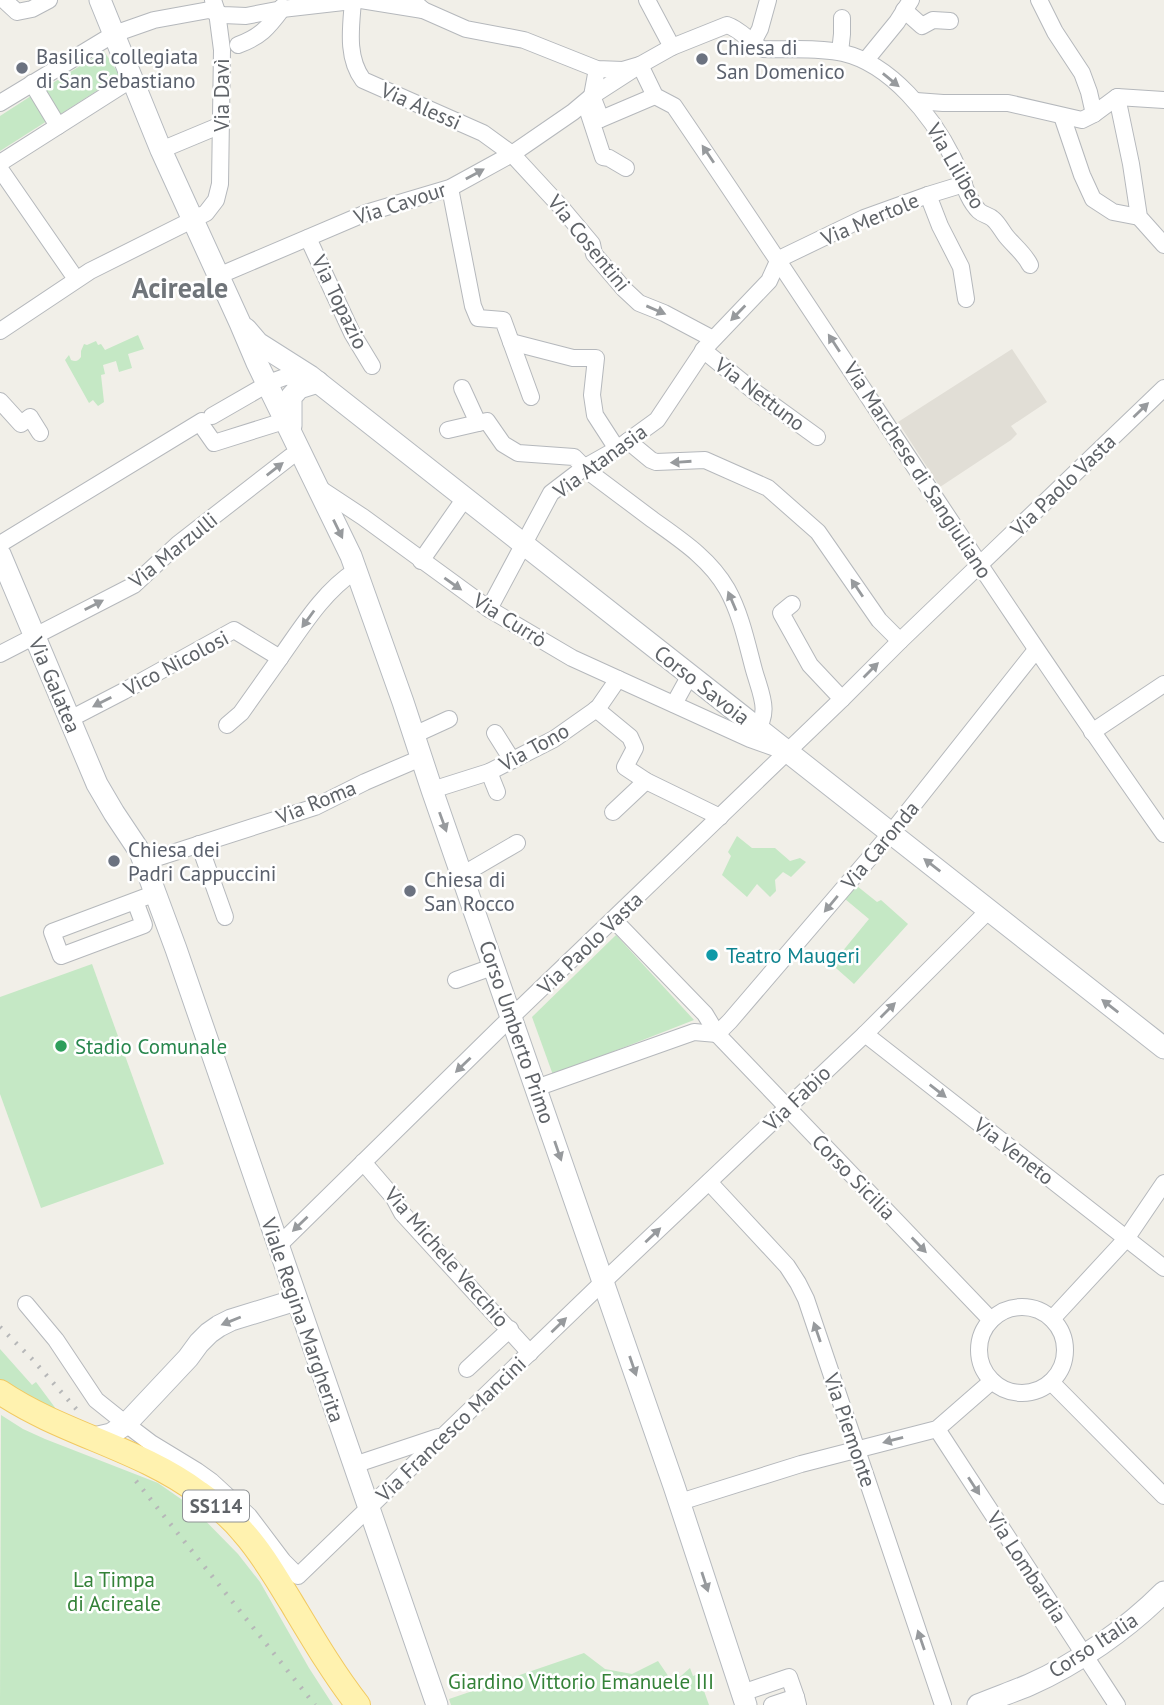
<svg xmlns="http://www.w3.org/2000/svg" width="1164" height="1705" viewBox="0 0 1164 1705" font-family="'PT Sans',sans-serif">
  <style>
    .education { fill: #e1ded6 }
    .green { fill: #c5e8c5 }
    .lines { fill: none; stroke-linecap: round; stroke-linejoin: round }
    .street-casing { stroke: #b5b8bc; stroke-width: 18 }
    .secondary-casing { stroke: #b6babf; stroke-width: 23 }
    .primary-casing { stroke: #f2c960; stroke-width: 26 }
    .street { stroke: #fff; stroke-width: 16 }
    .secondary { stroke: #fff; stroke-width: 21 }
    .primary { stroke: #fff2af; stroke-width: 24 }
    .rail { stroke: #b6b7b8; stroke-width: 4.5; stroke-dasharray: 2 9; stroke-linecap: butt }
    .oneway { fill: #979a9d }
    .worship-dot { fill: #6b7280; stroke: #fff; stroke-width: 2.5 }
    .culture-dot { fill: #0f9aa8; stroke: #fff; stroke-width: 2.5 }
    .leisure-dot { fill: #2e9e5b; stroke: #fff; stroke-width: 2.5 }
    .labels { text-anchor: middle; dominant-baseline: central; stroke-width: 5; stroke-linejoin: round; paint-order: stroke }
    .shield { fill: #fff; stroke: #8f9295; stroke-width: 2 }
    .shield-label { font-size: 19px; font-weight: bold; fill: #5f6368 }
    .worship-label { font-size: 21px; fill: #5b616d; stroke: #fff; text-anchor: start }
    .street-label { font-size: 21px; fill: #5f6368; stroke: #fff }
    .culture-label { font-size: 21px; fill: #0d838f; stroke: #fff; text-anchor: start }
    .leisure-label { font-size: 21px; fill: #27864d; stroke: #fff; text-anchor: start }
    .park-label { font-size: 21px; fill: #348238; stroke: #fff }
    .district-label { font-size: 28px; font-weight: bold; fill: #70757a; stroke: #fff }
  </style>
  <rect width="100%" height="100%" fill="#f1efe8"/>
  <!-- education -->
  <polygon class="education" points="1012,349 1047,402 1011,426 1017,434 1011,440 940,487 898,422"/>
  <!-- green -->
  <g class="green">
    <polygon points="104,51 120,76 59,115 43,89"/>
    <polygon points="31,96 47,121 0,151 0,116"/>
    <path d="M138 335 144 349 128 354 132 368 119 372 116 361 103 365 105 374 101 375 104 402 98 406 93 400 89 403 65 360 69 355 71 360C76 362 78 361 81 357V351L84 344 87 345 96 341 98 345 101 344 105 350Z"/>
    <polygon points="737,836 752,848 775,848 790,861 800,858 806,862 791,877 783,872 775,880 776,891 770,897 757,884 747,897 722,875 731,856 728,852"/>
    <polygon points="857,886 877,902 881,900 908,924 854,984 828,961 833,956 837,958 869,919 845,899"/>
    <polygon points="616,935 694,1020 553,1075 532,1017"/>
    <polygon points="92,964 164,1164 41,1208 0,1094 0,997"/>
    <polygon points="0,1349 32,1385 36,1382 59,1413 0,1384"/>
    <polygon points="1,1415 23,1429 45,1439 158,1483 191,1506 238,1554 260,1582 309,1668 333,1705 0,1705"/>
    <polygon points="584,1653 605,1669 632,1674 658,1661 673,1683 690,1668 693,1676 698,1674 709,1705 451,1705 449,1699"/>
  </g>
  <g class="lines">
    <!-- street casing -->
    <g class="street-casing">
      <g id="street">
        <polyline points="4,0 17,12 32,9 49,0"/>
        <path d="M412 0 423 10 466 29 524 40 597 69 623 70 640 65 655 96 674 106C839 348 995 595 1164 834"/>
        <polyline points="647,0 672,47"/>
        <polyline points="1039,0 1055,32 1082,73 1089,92 1094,114"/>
        <path d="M353 1C351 27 346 57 363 80L483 133 512 154 560 206 592 244 594 254 624 289 639 303 664 313 713 339"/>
        <polyline points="904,10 922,26 933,20 950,21"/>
        <polyline points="752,44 760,29 768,0"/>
        <path d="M238 45C260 37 268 28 282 9V7"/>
        <polyline points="840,52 842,34 842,18"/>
        <polyline points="866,60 897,22 911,0"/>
        <polyline points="597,69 592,96 601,119 655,96"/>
        <polyline points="32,83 58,126"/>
        <polyline points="1117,97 1131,164 1139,217 1164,245"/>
        <polyline points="916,101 943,103 1008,103 1082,120 1094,114 1117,97 1164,100"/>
        <polyline points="0,103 114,34 154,20 209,10 223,15 246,16 282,9 361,0 423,10"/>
        <polyline points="587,108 603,157 609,158 626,168"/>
        <polyline points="1062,116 1082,175 1093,199 1113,212 1139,217"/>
        <polyline points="161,150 221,125"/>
        <polyline points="0,163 132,79"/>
        <polyline points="0,169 76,279"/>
        <polyline points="450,188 473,306 478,318 503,320 531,397"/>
        <polyline points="928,195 940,226 961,267 966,299"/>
        <polyline points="308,238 352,333 372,366"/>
        <path d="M218 276 366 213 450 188 512 154 573 112 592 96 640 65 672 47 727 25C740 29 750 42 762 49 788 50 818 47 843 53 891 64 932 116 953 158 962 175 965 197 979 211 983 215 989 215 993 219 998 223 1002 231 1006 236 1014 246 1024 253 1030 265"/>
        <polyline points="0,331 90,271 206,213 216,200 220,184 222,50 217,12 213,0"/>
        <polyline points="511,342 573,358 596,358 592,395 595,415 617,449"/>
        <polyline points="703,350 755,392 817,437"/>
        <polyline points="462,388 478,423"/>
        <polyline points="0,401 21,424 30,417 40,433"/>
        <polyline points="212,416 271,382 285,377 310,376"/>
        <polyline points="200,423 214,443 284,421"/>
        <path d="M448 430 487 421 503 444 518 453 574 457 589 472C610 488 632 504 653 520 681 540 710 559 727 589 741 614 747 644 754 670 761 695 772 713 753 735"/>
        <polyline points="628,441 651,460 656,462 705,460 768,488 818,532 879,620 900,641"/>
        <polyline points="319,488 363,517 489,609 572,658 750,739 778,749"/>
        <polyline points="0,544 202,421"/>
        <polyline points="421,561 465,498"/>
        <polyline points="792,604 781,613 810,665 842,699"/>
        <polyline points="489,609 551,493 585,467 617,449 657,420 705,348 769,281 779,259 864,218 928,195 964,184"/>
        <polyline points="0,654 134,585 178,544 290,457 300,451"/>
        <polyline points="674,704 690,675"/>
        <polyline points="596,709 630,737 635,748 625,767 646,781 720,817"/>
        <path d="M70 719 124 691 234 630 280 658C302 627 323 592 355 571"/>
        <polyline points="227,725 241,713 280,658"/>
        <polyline points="1092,732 1164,684"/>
        <polyline points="495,733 512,760"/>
        <polyline points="414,735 449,719"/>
        <polyline points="489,772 497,792"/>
        <polyline points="432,790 489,772 554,739 598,708 618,679"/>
        <polyline points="613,812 646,781"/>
        <polyline points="199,844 225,917"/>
        <polyline points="144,862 315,807 365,782 421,758"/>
        <polyline points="462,875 517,843"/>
        <polyline points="135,901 144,925 61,956 52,932 156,893"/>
        <polyline points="614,920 705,1014 717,1034 991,1320"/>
        <polyline points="456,980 495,966"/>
        <polyline points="717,1034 730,1021 891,833 1036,650"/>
        <polyline points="865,1034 1164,1268"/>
        <polyline points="536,1088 694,1032 717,1034"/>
        <polyline points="363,1162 394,1198 402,1213 530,1353"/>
        <polyline points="709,1182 787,1266 798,1283 806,1299 943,1705"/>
        <polyline points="278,1246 501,1027 842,699 900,641 1164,388"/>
        <polyline points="26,1304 56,1340 96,1400 126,1424 151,1443 197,1471 211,1481 249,1516 283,1561 298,1576 603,1282 865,1034 989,910"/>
        <circle cx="1022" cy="1350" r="43"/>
        <polyline points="1052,1319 1126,1239 1164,1183"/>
        <polyline points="467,1369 510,1329"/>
        <polyline points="1051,1382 1164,1496"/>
        <polyline points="937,1429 1117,1705"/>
        <polyline points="354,1465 438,1437"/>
        <polyline points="680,1502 801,1464 937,1429 992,1381"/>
        <polyline points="742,1693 789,1677 796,1697"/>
        <polyline points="772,1705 796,1697 798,1705"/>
      </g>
    </g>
    <!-- secondary casing -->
    <g class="secondary-casing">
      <g id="secondary">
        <polyline points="100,0 161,150 240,323 257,363 351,556 403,702 432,790 674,1486 746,1705"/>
        <polyline points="246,329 258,343 310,376 1164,1048"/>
        <polyline points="291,426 291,397 299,388 318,382"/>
        <polyline points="0,554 97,784 114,813 140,852 176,949 437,1705"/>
        <polyline points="94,1438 111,1434 126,1424 188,1358 199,1343 209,1333 219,1326 231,1320 296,1300"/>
        <path d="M978 1705C995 1698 1012 1692 1029 1685 1077 1664 1127 1629 1164 1592"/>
      </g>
    </g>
    <!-- primary casing -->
    <g class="primary-casing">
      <path id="primary" d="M0 1392C62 1434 139 1448 199 1493 215 1504 231 1517 243 1532 262 1553 276 1578 291 1602 312 1637 333 1673 358 1705"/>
    </g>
    <!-- street -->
    <use href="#street" class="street"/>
    <!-- secondary -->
    <use href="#secondary" class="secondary"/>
    <!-- primary -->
    <use href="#primary" class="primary"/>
    <!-- rail -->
    <g class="rail">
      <polyline points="0,1327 32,1359 78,1411"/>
      <polyline points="136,1481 315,1705"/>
    </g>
  </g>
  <!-- one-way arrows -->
  <defs><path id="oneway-solid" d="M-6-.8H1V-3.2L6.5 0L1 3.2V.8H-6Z" transform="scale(1.75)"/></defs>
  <g class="oneway">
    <use href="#oneway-solid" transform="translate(891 80) rotate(39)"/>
    <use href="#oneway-solid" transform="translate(708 154) rotate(-124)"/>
    <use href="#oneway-solid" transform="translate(475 174) rotate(-29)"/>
    <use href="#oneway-solid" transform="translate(656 310) rotate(23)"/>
    <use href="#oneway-solid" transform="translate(738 313) rotate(134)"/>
    <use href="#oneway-solid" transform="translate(834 343) rotate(-123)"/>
    <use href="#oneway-solid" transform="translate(1141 410) rotate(-44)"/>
    <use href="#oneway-solid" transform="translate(681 462) rotate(176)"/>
    <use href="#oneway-solid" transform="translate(275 469) rotate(-38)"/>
    <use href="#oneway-solid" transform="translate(338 529) rotate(64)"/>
    <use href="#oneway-solid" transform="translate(453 584) rotate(35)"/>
    <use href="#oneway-solid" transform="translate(857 588) rotate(-124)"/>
    <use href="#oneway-solid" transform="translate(732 601) rotate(-113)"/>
    <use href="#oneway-solid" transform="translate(94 605) rotate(-27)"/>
    <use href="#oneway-solid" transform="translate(308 619) rotate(126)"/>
    <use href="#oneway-solid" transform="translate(871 670) rotate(-45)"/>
    <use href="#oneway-solid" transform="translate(102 702) rotate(153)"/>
    <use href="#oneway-solid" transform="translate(443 822) rotate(70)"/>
    <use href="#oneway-solid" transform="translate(932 865) rotate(-142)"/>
    <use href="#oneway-solid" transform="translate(831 904) rotate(130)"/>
    <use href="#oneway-solid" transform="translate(1110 1006) rotate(-142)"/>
    <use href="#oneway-solid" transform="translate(888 1010) rotate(-45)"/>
    <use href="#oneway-solid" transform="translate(463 1065) rotate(136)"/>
    <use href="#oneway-solid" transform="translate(938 1091) rotate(38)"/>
    <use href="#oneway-solid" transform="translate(558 1151) rotate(71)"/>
    <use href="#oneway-solid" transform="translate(300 1224) rotate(136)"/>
    <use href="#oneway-solid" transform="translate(653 1235) rotate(-43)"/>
    <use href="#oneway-solid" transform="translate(919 1245) rotate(46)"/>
    <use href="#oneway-solid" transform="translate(231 1321) rotate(158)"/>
    <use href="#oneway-solid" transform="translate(559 1325) rotate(-44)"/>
    <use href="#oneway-solid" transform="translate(817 1332) rotate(-109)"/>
    <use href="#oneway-solid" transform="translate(633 1366) rotate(71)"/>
    <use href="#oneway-solid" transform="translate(893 1440) rotate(165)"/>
    <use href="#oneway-solid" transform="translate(974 1486) rotate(57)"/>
    <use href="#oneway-solid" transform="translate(705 1582) rotate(72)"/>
    <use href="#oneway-solid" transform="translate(921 1640) rotate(-109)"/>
  </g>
  <!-- markers -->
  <g class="worship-dot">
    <circle cx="702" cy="59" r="7"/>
    <circle cx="22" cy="68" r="7"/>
    <circle cx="114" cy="861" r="7"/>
    <circle cx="410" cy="891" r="7"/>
  </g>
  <circle class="culture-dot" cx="712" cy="955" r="7"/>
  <circle class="leisure-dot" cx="61" cy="1046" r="7"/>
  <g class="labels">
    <!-- shield labels -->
    <rect class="shield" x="183" y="1490.5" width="66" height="31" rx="5"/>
    <g class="shield-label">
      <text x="216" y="1506">SS114</text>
    </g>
    <!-- worship labels -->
    <g class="worship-label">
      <text x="716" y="47">Chiesa di<tspan x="716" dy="24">San Domenico</tspan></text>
      <text x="36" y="56">Basilica collegiata<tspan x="36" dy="24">di San Sebastiano</tspan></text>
      <text x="128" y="849">Chiesa dei<tspan x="128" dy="24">Padri Cappuccini</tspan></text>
      <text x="424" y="879">Chiesa di<tspan x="424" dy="24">San Rocco</tspan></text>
    </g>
    <!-- street labels -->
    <g class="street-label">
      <text transform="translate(221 95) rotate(-90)">Via Davì</text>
      <text transform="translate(421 106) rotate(24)">Via Alessi</text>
      <text transform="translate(956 166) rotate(60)">Via Lilibeo</text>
      <text transform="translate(400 203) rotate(-18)">Via Cavour</text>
      <text transform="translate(870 219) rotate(-23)">Via Mertole</text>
      <text transform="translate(589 243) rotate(51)">Via Cosentini</text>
      <text transform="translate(340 302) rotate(64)">Via Topazio</text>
      <text transform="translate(760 394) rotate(37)">Via Nettuno</text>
      <text transform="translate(600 461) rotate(-36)">Via Atanasia</text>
      <text transform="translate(918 470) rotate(57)">Via Marchese di Sangiuliano</text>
      <text transform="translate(1063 485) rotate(-44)">Via Paolo Vasta</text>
      <text transform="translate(173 550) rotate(-39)">Via Marzulli</text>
      <text transform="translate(510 620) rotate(32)">Via Currò</text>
      <text transform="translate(176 663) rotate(-28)">Vico Nicolosi</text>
      <text transform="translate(55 685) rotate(67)">Via Galatea</text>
      <text transform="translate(702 685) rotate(38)">Corso Savoia</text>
      <text transform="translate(534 747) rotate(-29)">Via Tono</text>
      <text transform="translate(316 802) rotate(-22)">Via Roma</text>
      <text transform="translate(880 845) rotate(-50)">Via Caronda</text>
      <text transform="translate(590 943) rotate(-44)">Via Paolo Vasta</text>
      <text transform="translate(517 1032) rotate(71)">Corso Umberto Primo</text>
      <text transform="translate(797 1098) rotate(-44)">Via Fabio</text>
      <text transform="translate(1014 1151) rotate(38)">Via Veneto</text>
      <text transform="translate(854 1177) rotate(46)">Corso Sicilia</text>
      <text transform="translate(447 1257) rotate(49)">Via Michele Vecchio</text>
      <text transform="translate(303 1320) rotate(71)">Viale Regina Margherita</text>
      <text transform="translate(451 1429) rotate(-44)">Via Francesco Mancini</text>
      <text transform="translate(850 1430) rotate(71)">Via Piemonte</text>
      <text transform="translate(1027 1567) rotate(57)">Via Lombardia</text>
      <text transform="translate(1093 1645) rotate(-33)">Corso Italia</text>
    </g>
    <!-- culture labels -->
    <g class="culture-label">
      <text x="726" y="955">Teatro Maugeri</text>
    </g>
    <!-- leisure labels -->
    <g class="leisure-label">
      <text x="75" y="1046">Stadio Comunale</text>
    </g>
    <!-- park labels -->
    <g class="park-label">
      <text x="114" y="1579">La Timpa<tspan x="114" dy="24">di Acireale</tspan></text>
      <text x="581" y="1681">Giardino Vittorio Emanuele III</text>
    </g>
    <!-- district labels -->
    <g class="district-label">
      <text x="180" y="287">Acireale</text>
    </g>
  </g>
</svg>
